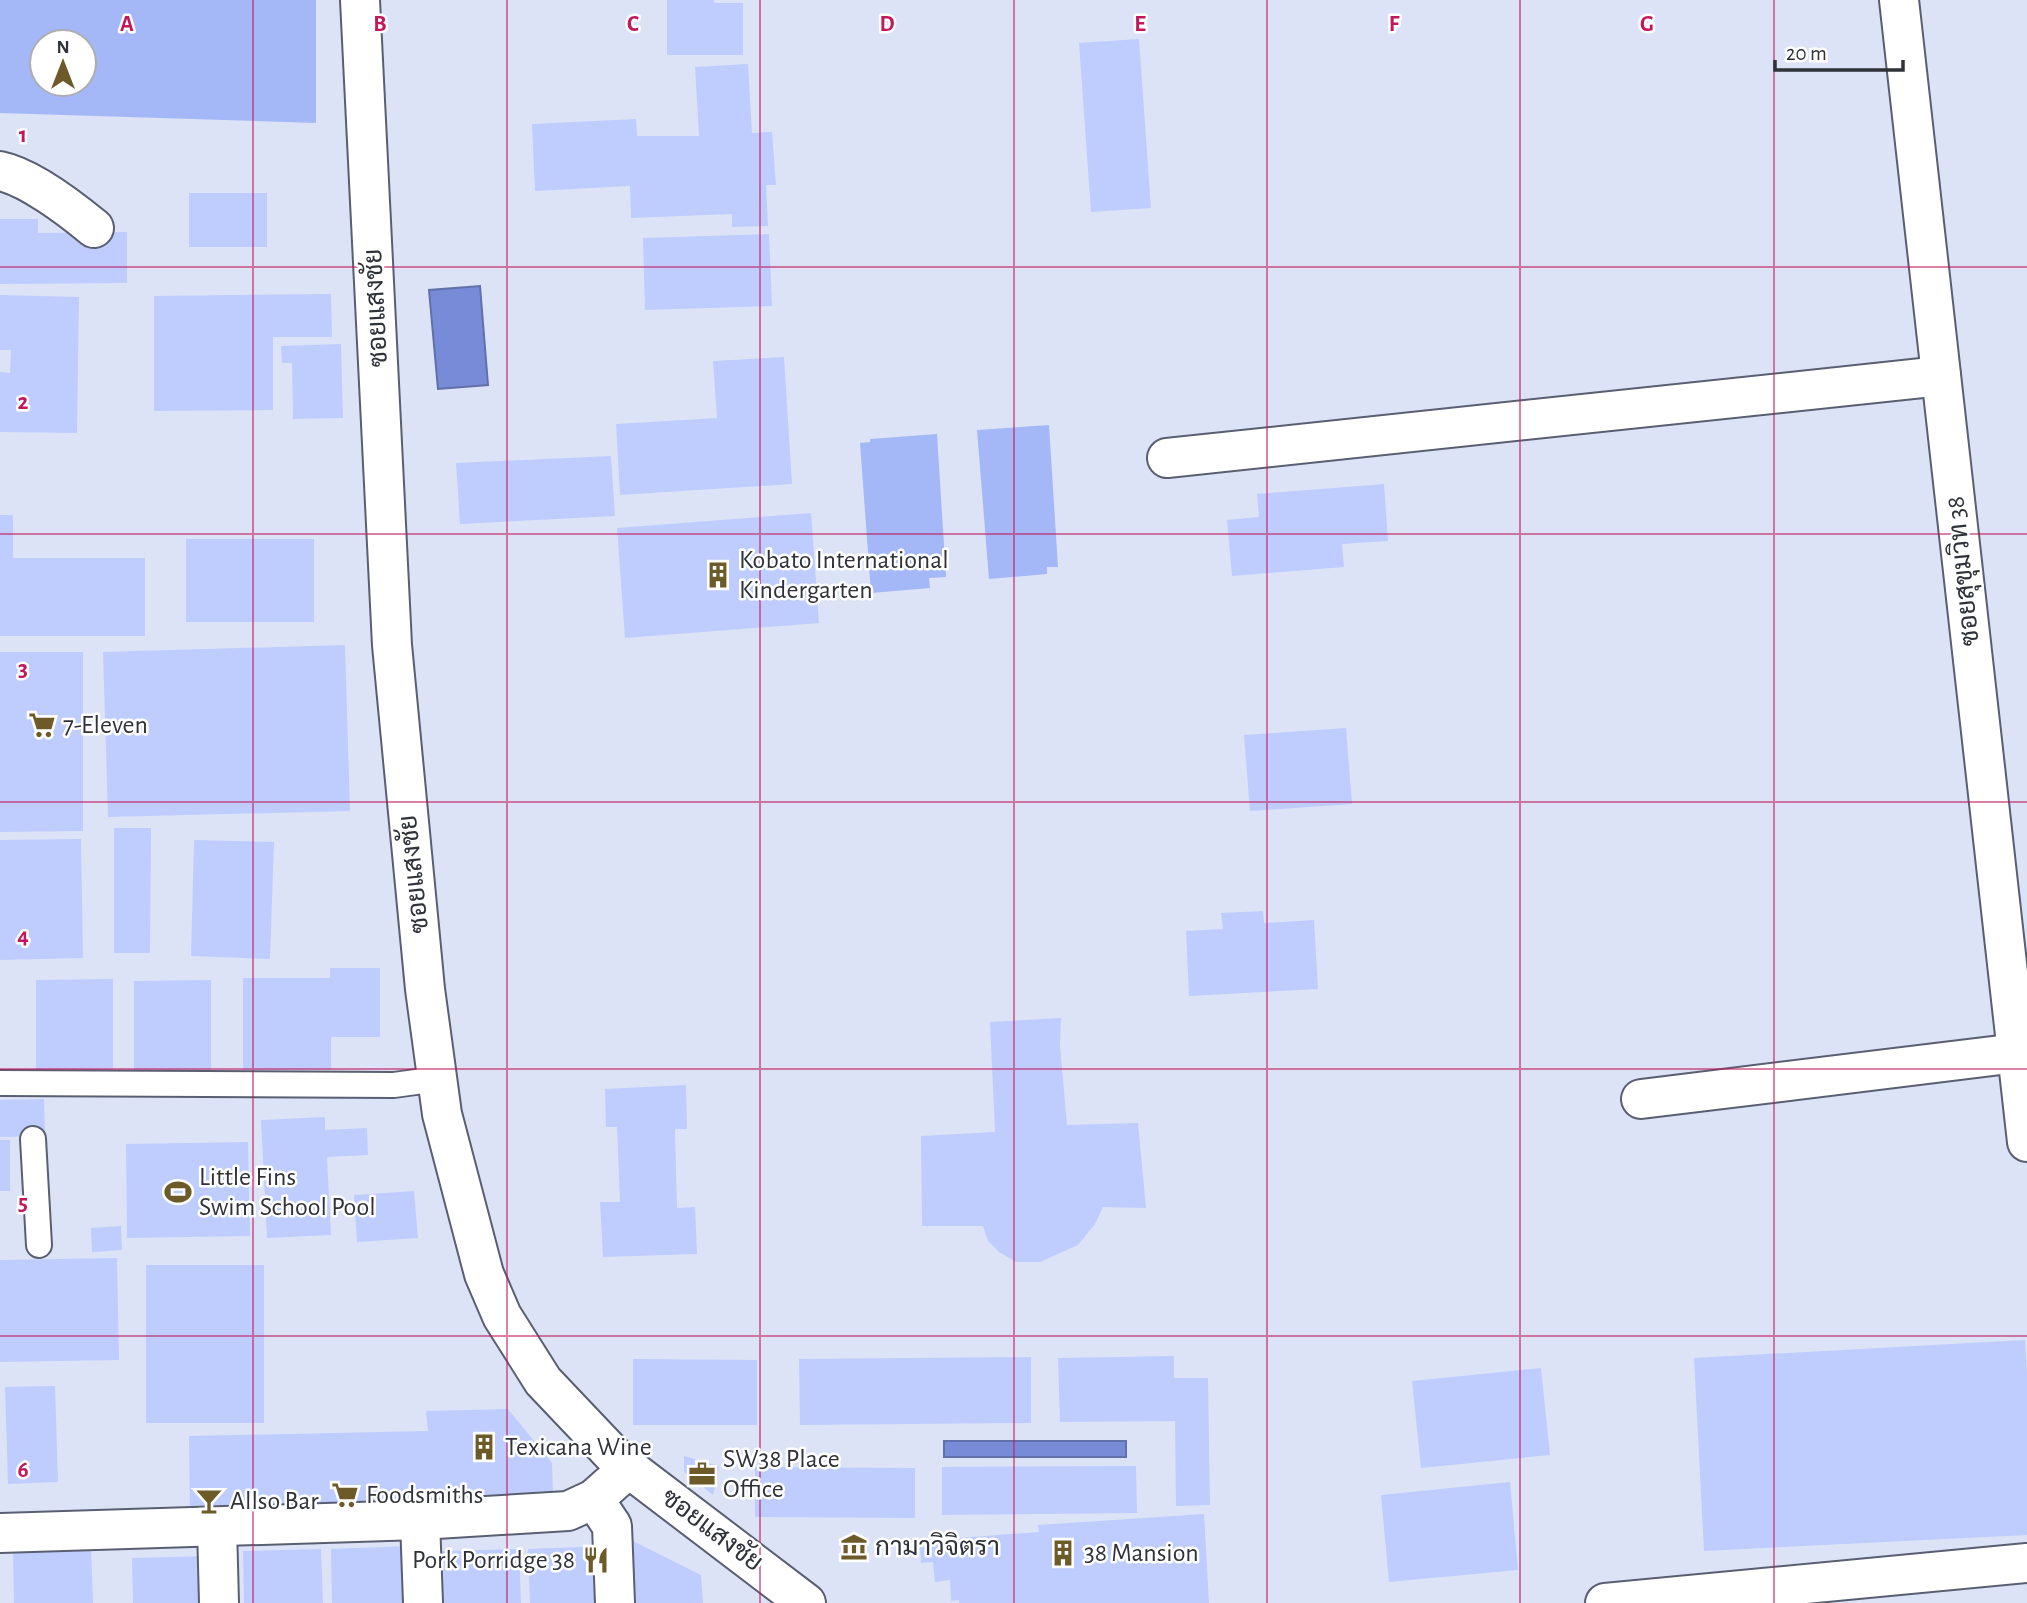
<svg xmlns="http://www.w3.org/2000/svg" width="2027" height="1603" viewBox="0 0 2027 1603" font-family="'Alegreya Sans',Sarabun,sans-serif">
  <style>
    .green { fill: #a4b7f7; fill-rule: evenodd }
    .water { fill: #778bd8; stroke: #6170a8; stroke-width: 2 }
    .building { fill: #becdfd }
    .lines { fill: none; stroke-linecap: round; stroke-linejoin: round }
    .service-casing { stroke: #595f70; stroke-width: 28 }
    .minor-casing { stroke: #595f70; stroke-width: 42 }
    .service { stroke: #fff; stroke-width: 24 }
    .minor { stroke: #fff; stroke-width: 38 }
    .grid { fill: none; stroke: #c2185b; stroke-width: 2; stroke-opacity: 0.55 }
    .labels { text-anchor: middle; dominant-baseline: central; stroke-width: 5; stroke-linejoin: round; paint-order: stroke }
    .street-label { font-size: 26px; fill: #2f3239; stroke: #fff }
    .poi-label { font-size: 26px; fill: #2f3239; stroke: #fff; text-anchor: start }
    .grid-label { font-size: 23px; text-anchor: middle; font-weight: bold; fill: #c2185b; stroke: #fff; stroke-width: 5; stroke-linejoin: round; paint-order: stroke }
  </style>
  <rect width="100%" height="100%" fill="#dce3f7"/>
  <!-- green -->
  <g class="green">
    <path d="M0 0H316V123L0 113ZM42 42H84V84H42Z"/>
    <polygon points="1049,425 1058,567 1047,567 1047,574 989,579 977,430"/>
    <polygon points="937,434 946,577 929,578 930,588 871,593 860,443 870,442 870,439"/>
  </g>
  <!-- water -->
  <g class="water">
    <polygon points="480,286 488,385 438,389 429,290"/>
    <rect x="944" y="1441" width="182" height="16"/>
  </g>
  <!-- building -->
  <g class="building">
    <polygon points="667,0 714,0 714,3 743,3 743,55 667,55"/>
    <polygon points="1139,39 1151,208 1091,212 1079,43"/>
    <polygon points="748,64 752,133 772,132 776,185 766,185 768,226 732,227 732,214 631,218 630,186 535,191 532,124 636,119 637,136 699,136 695,67"/>
    <rect x="189" y="193" width="78" height="54"/>
    <polygon points="0,219 38,219 38,233 127,232 127,283 0,284"/>
    <polygon points="769,234 772,306 645,310 643,238"/>
    <polygon points="331,294 332,337 273,337 273,410 154,411 154,296"/>
    <polygon points="0,295 79,297 77,433 0,432 0,372 10,373 11,350 0,350"/>
    <polygon points="341,344 343,418 293,419 292,363 282,363 281,346"/>
    <polygon points="784,357 792,484 620,495 616,424 717,418 713,361"/>
    <polygon points="611,456 615,516 460,524 456,463"/>
    <polygon points="1384,484 1388,541 1342,544 1344,567 1232,576 1227,520 1259,517 1257,494"/>
    <polygon points="811,513 819,623 625,638 617,528"/>
    <polygon points="0,515 13,515 13,558 145,558 145,636 0,636"/>
    <rect x="186" y="539" width="128" height="83"/>
    <polygon points="345,645 350,811 108,817 103,652"/>
    <polygon points="0,652 83,652 83,831 0,832"/>
    <polygon points="1346,728 1352,804 1250,811 1244,735"/>
    <polygon points="114,828 151,828 150,953 114,953"/>
    <polygon points="81,839 83,958 0,960 0,840"/>
    <polygon points="194,840 274,842 270,959 191,956"/>
    <polygon points="1263,911 1264,923 1314,920 1318,989 1189,996 1186,931 1223,929 1221,913"/>
    <polygon points="330,968 380,968 380,1037 331,1037 331,1070 243,1070 243,978 330,978"/>
    <polygon points="113,979 113,1072 36,1073 36,980"/>
    <polygon points="211,980 211,1074 134,1074 134,981"/>
    <polygon points="1061,1018 1060,1046 1067,1125 1138,1123 1146,1208 1103,1207 1095,1224 1078,1245 1040,1262 1016,1262 999,1252 988,1241 983,1226 922,1226 921,1136 995,1132 990,1022"/>
    <polygon points="686,1085 687,1129 675,1129 677,1208 695,1207 697,1254 603,1257 600,1202 620,1202 617,1127 606,1127 605,1089"/>
    <polygon points="44,1099 45,1136 0,1137 0,1100"/>
    <polygon points="325,1117 325,1130 367,1128 368,1155 327,1157 331,1235 267,1238 261,1120"/>
    <rect x="0" y="1140" width="10" height="51"/>
    <polygon points="248,1142 250,1236 127,1238 126,1144"/>
    <polygon points="414,1191 418,1238 357,1242 354,1195"/>
    <polygon points="121,1226 122,1250 92,1252 91,1228"/>
    <polygon points="117,1258 119,1360 0,1362 0,1260"/>
    <rect x="146" y="1265" width="118" height="158"/>
    <polygon points="2025,1340 2027,1374 2027,1535 1704,1551 1694,1358"/>
    <polygon points="1174,1356 1174,1378 1208,1378 1210,1505 1176,1506 1175,1421 1060,1422 1058,1358"/>
    <polygon points="1031,1357 1031,1423 800,1425 799,1359"/>
    <polygon points="633,1359 757,1360 757,1425 633,1425"/>
    <polygon points="1541,1368 1550,1455 1421,1468 1412,1381"/>
    <polygon points="55,1386 58,1482 8,1484 5,1387"/>
    <polygon points="508,1409 552,1463 553,1493 256,1506 255,1516 190,1518 189,1436 428,1431 426,1411"/>
    <polygon points="684,1456 719,1466 713,1495 684,1472"/>
    <polygon points="1136,1466 1137,1513 942,1515 942,1467"/>
    <polygon points="755,1467 915,1468 915,1518 755,1517"/>
    <polygon points="1510,1482 1518,1570 1389,1582 1381,1495"/>
    <polygon points="1204,1514 1209,1603 959,1603 959,1600 951,1601 950,1580 935,1582 933,1562 921,1563 920,1545 958,1543 958,1538 1039,1532 1038,1525"/>
    <polygon points="629,1539 701,1575 703,1603 633,1603"/>
    <polygon points="409,1546 410,1603 332,1603 331,1549"/>
    <polygon points="607,1546 608,1603 530,1603 528,1549"/>
    <polygon points="91,1548 93,1603 14,1603 13,1550"/>
    <polygon points="321,1549 323,1603 244,1603 243,1551"/>
    <polygon points="519,1549 521,1603 443,1603 442,1551"/>
    <polygon points="210,1556 211,1603 133,1603 132,1558"/>
  </g>
  <g class="lines">
    <!-- service casing -->
    <g class="service-casing">
      <g id="service">
        <polyline points="0,1083 394,1085 438,1079"/>
        <polyline points="33,1139 39,1245"/>
      </g>
    </g>
    <!-- minor casing -->
    <g class="minor-casing">
      <g id="minor">
        <polyline points="360,0 392,645 425,989 442,1114 484,1274 502,1316 543,1381 618,1460 806,1603"/>
        <polyline points="1899,0 2027,1142"/>
        <path d="M0 171C29 177 71 209 94 228"/>
        <polyline points="1167,458 1941,376"/>
        <polyline points="1641,1099 2017,1053"/>
        <polyline points="594,1499 612,1526 615,1603"/>
        <polyline points="420,1520 423,1603"/>
        <polyline points="217,1527 219,1603"/>
        <polyline points="0,1533 420,1520 568,1511 594,1499 629,1468"/>
        <polyline points="1605,1603 2027,1563"/>
      </g>
    </g>
    <!-- service -->
    <use href="#service" class="service"/>
    <!-- minor -->
    <use href="#minor" class="minor"/>
  </g>
  <!-- grid -->
  <path class="grid" d="M253 0V1603M507 0V1603M760 0V1603M1014 0V1603M1267 0V1603M1520 0V1603M1774 0V1603M0 267H2027M0 534H2027M0 802H2027M0 1069H2027M0 1336H2027"/>
  <!-- icons -->
  <defs>
    <g id="building-bare" transform="scale(2.1)"><path d="M-4-6H4V6H1V3H-1V6H-4ZM-2.5-4.3h1.7v1.8h-1.7ZM.8-4.3h1.7v1.8H.8ZM-2.5-1h1.7V.8h-1.7ZM.8-1h1.7V.8H.8Z" fill="#6c5b29" stroke="#fff" stroke-width="2.5" paint-order="stroke"/></g>
    <g id="supermarket-bare" transform="scale(2.1)"><path d="M-6-5.5h2.5l.6 2H6L4.5 2H-2.5L-4.4-4H-6ZM-1.5 3.2a1.3 1.3 0 1 0 .1 0ZM3 3.2a1.3 1.3 0 1 0 .1 0Z" fill="#6c5b29" stroke="#fff" stroke-width="2.5" paint-order="stroke"/></g>
    <g id="stadium-bare" transform="scale(2.1)"><path d="M0-5a6.5 5 0 1 0 0 10a6.5 5 0 1 0 0-10ZM-3.5-1.8h7v3.6h-7Z" fill="#6c5b29" stroke="#fff" stroke-width="2.5" paint-order="stroke"/></g>
    <g id="office-bare" transform="scale(2.1)"><path d="M-6-3h4V-5.5h4V-3h4V5H-6ZM-1-4.5V-3h2v-1.5ZM-6 0V1H6V0Z" fill="#6c5b29" stroke="#fff" stroke-width="2.5" paint-order="stroke"/></g>
    <g id="bar-bare" transform="scale(2.1)"><path d="M-6-5H6L.8 .8V4.5H3.5V6h-7V4.5H-.8V.8Z" fill="#6c5b29" stroke="#fff" stroke-width="2.5" paint-order="stroke"/></g>
    <g id="museum-bare" transform="scale(2.1)"><path d="M0-6L6-3V-2H-6V-3ZM-5-1h2V3h-2ZM-1-1h2V3h-2ZM3-1h2V3H3ZM-6 4H6V6H-6Z" fill="#6c5b29" stroke="#fff" stroke-width="2.5" paint-order="stroke"/></g>
    <g id="restaurant-bare" transform="scale(2.1)"><path d="M-5-6h1v4h1v-4h1v4h1v-4h1v5L-1.5 .5V6h-2V.5L-5-1ZM5-6V6H3V1.5H1.5Q1.5-4 5-6Z" fill="#6c5b29" stroke="#fff" stroke-width="2.5" paint-order="stroke"/></g>
  </defs>
  <g fill-rule="evenodd">
    <use href="#building-bare" x="718" y="575"/>
    <use href="#supermarket-bare" x="42" y="725"/>
    <use href="#stadium-bare" x="178" y="1192"/>
    <use href="#building-bare" x="484" y="1447"/>
    <use href="#office-bare" x="702" y="1474"/>
    <use href="#supermarket-bare" x="345" y="1495"/>
    <use href="#bar-bare" x="209" y="1501"/>
    <use href="#museum-bare" x="854" y="1547"/>
    <use href="#building-bare" x="1063" y="1553"/>
    <use href="#restaurant-bare" x="596" y="1560"/>
  </g>
  <g class="labels">
    <!-- street labels -->
    <g class="street-label">
      <text transform="translate(376 308) rotate(-93)">ซอยแสงชัย</text>
      <text transform="translate(1963 571) rotate(-96)">ซอยสุขุมวิท 38</text>
      <text transform="translate(414 874) rotate(-96)">ซอยแสงชัย</text>
      <text transform="translate(712 1530) rotate(37)">ซอยแสงชัย</text>
    </g>
    <!-- poi labels -->
    <g class="poi-label">
      <text x="739" y="560">Kobato International<tspan x="739" dy="30">Kindergarten</tspan></text>
      <text x="63" y="725">7-Eleven</text>
      <text x="199" y="1177">Little Fins<tspan x="199" dy="30">Swim School Pool</tspan></text>
      <text x="505" y="1447">Texicana Wine</text>
      <text x="723" y="1459">SW38 Place<tspan x="723" dy="30">Office</tspan></text>
      <text x="366" y="1495">Foodsmiths</text>
      <text x="230" y="1501">Allso Bar</text>
      <text x="875" y="1547">กามาวิจิตรา</text>
      <text x="1084" y="1553">38 Mansion</text>
      <text x="575" y="1560" text-anchor="end">Pork Porridge 38</text>
    </g>
  </g>
  <g class="grid-label">
    <text x="127" y="31">A</text>
    <text x="380" y="31">B</text>
    <text x="633" y="31">C</text>
    <text x="887" y="31">D</text>
    <text x="1140" y="31">E</text>
    <text x="1394" y="31">F</text>
    <text x="1647" y="31">G</text>
    <text x="23" y="142">1</text>
    <text x="23" y="409">2</text>
    <text x="23" y="676">3</text>
    <text x="23" y="943">4</text>
    <text x="23" y="1210">5</text>
    <text x="23" y="1477">6</text>
  </g>
  <!-- north arrow -->
  <g transform="translate(63 63)"><circle r="33" fill="#ffffff" stroke="#acadb0" stroke-width="2"/>
  <path d="M0-5L12 26L0 18L-12 26Z" fill="#6c5b29"/>
  <text y="-10" font-size="19" font-weight="bold" text-anchor="middle" fill="#2f3239">N</text>
  </g>
  <!-- scale -->
  <path d="M1775 60v10h128v-10" fill="none" stroke="#2f3239" stroke-width="3.5"/>
  <text x="1786" y="60" font-size="21" fill="#2f3239" stroke="#ffffff" stroke-width="5" paint-order="stroke">20 m</text>
</svg>
